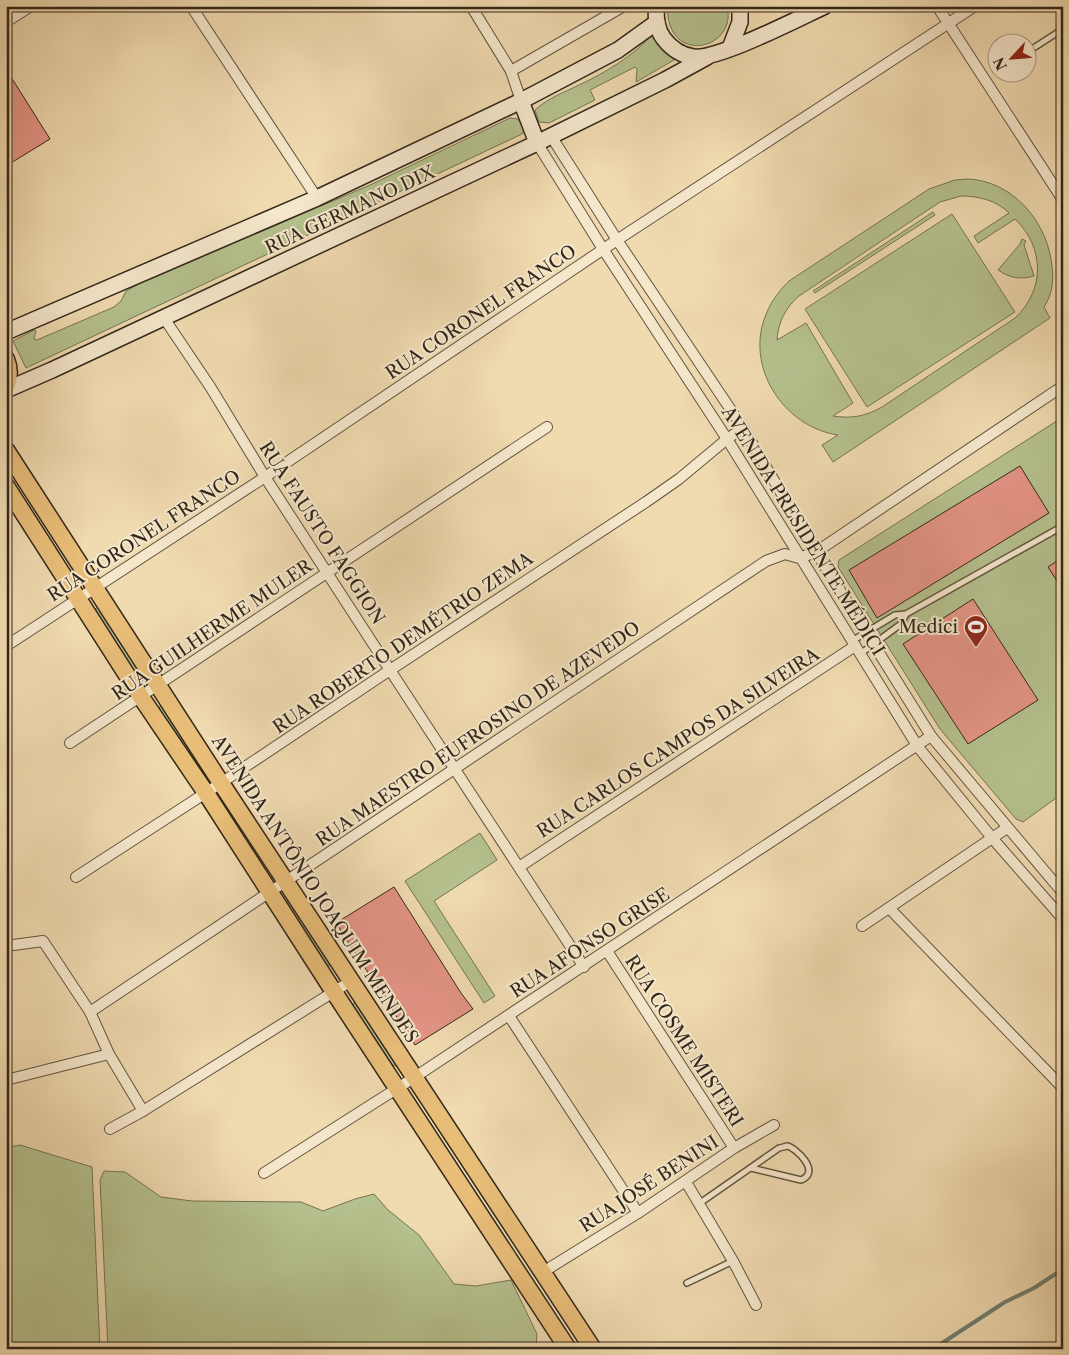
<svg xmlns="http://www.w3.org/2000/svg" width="1069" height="1355" viewBox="0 0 1069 1355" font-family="'Libre Caslon Text',serif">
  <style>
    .green { fill: #b5c18e; stroke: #747454; fill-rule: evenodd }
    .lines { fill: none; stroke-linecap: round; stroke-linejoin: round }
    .stream { stroke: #707f73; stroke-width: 4 }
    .building { fill: #e49485; stroke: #32271a }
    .lane-casing { stroke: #625440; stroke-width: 8 }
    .street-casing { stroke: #625440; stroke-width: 12 }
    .secondary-casing { stroke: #32271a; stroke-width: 18 }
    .primary-casing { stroke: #32271a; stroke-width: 19 }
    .lane { stroke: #f5e7cc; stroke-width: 5 }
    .street { stroke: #f5e7cc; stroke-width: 10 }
    .secondary { stroke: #f5e7cc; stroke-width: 15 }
    .primary { stroke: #e8bd78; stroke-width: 16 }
    .labels { text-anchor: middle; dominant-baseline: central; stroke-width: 4; stroke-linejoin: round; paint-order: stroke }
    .street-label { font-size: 18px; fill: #32271a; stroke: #f5e7cc }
    .poi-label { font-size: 18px; fill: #32271a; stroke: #f5e7cc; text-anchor: end }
  </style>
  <rect width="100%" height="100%" fill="#f0dab0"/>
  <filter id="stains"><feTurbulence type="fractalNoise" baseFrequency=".004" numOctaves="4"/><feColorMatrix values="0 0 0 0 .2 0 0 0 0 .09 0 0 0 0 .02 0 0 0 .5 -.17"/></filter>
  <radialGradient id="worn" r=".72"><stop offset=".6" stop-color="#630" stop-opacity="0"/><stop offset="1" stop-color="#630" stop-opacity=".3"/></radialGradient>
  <!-- green -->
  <g class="green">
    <path d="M669 6H727C737 45 682 62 670 25 668 19 667 13 669 6Z"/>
    <path d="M652 35 674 60 636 82 637 69 635 67 590 90 595 100 549 123 539 122 535 110C548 98 563 93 579 85 605 73 633 56 652 35Z"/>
    <polygon points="510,118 518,119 524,129 522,134 26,368 13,341 34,330 36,331 34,339 37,340 114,307 121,301 126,291 139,284 370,185"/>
    <path d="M968 179C1011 181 1044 218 1051 259 1054 276 1054 292 1044 307L1050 318 833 462 822 445 838 435C783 427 743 365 767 312 772 300 780 290 789 281L929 189 955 180ZM961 196C978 196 996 200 1009 213L974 236 978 243 1015 219C1045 248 1045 290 1015 318L882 407C866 416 852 419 833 416L853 403 806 323 777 340C778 322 786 307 799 296L940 202Z"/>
    <polygon points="933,212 935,215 815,293 813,291"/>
    <polygon points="952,214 1015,312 867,407 805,309"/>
    <path d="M1022 239 1026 241 1024 245 1034 276C1020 280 1010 278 998 270L1020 244Z"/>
    <polygon points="1063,417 1063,793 1023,822 1016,819 940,729 838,567 839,560"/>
    <polygon points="98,607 146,678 144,681 139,680 94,612 95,609"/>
    <polygon points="161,705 164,705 204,768 203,770 200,770 159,711 159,708"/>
    <polygon points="226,804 269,867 267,869 262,867 224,806"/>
    <polygon points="480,833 497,860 434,901 495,996 484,1003 405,881"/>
    <polygon points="288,901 291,901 331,964 329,966 324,964 286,903"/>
    <polygon points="355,1002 358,1002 398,1065 397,1066 392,1065 354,1007 353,1004"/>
    <polygon points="20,1145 92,1167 100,1349 6,1349 6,1148"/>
    <polygon points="104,1171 125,1172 161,1197 192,1201 301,1202 323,1211 355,1199 374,1194 388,1210 419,1235 454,1284 476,1286 511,1280 537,1334 536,1349 108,1349 100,1180"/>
  </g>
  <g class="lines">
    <!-- stream -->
    <polyline class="stream" points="933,1349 1005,1302 1034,1288 1063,1269"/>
  </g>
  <!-- building -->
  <g class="building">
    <polygon points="6,69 50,139 6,166"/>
    <polygon points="1020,466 1049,513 877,618 849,570"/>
    <polygon points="1063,557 1063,590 1048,567"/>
    <polygon points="973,599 1038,700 968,744 903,644"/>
    <polygon points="394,887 461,993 473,1009 415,1045 336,923"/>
  </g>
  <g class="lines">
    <!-- lane casing -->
    <g class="lane-casing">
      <g id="lane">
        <polyline points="1032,49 1063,29"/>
        <polyline points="852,641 895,615 906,614 1063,526"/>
        <polyline points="860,654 901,624 906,614"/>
        <path d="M700 1203 779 1148C780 1148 787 1146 787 1146 795 1147 822 1172 801 1180L751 1168"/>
        <polyline points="687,1283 733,1261"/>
      </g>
    </g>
    <!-- street casing -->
    <g class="street-casing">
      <g id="street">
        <polyline points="191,6 317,198"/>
        <polyline points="471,6 511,71 521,101"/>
        <polyline points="937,6 1063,200"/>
        <polyline points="6,22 31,6"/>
        <polyline points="511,71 624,6"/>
        <polyline points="551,136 617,240 743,428 816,552 931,736 1063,893"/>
        <polyline points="537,143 603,249 727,439 918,747 993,839 1063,919"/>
        <polyline points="164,318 211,388 265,477 390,670 584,967"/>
        <polyline points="6,646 265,477 617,240 975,6"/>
        <polyline points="70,743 547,427"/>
        <polyline points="519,867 855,646"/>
        <polyline points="76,877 221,783 390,670 646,502 679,479 727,439 743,428"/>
        <polyline points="890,909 1063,1088"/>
        <polyline points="862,926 1007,828"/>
        <polyline points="6,946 43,941 90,1012 109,1054 143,1111"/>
        <polyline points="607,951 734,1148"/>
        <polyline points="90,1012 766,561 785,554 799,558 816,552 1063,386"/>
        <polyline points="509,1016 638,1213"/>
        <polyline points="6,1080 109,1054"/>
        <polyline points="110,1129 143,1111 351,981"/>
        <polyline points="264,1173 415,1077 931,736"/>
        <polyline points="686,1182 733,1261 756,1305"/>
        <polyline points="543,1272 638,1213 734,1148 774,1125"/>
      </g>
    </g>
    <!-- secondary casing -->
    <g class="secondary-casing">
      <g id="secondary">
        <path d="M657 6C655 17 657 30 664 39 671 48 681 55 693 57 716 61 799 18 825 6"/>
        <polyline points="730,48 740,22 740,6"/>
        <polyline points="521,101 537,143"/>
        <polyline points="6,332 317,198 521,101 618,50 657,22"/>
        <polyline points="6,390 52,370 537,143 665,80 707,57"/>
      </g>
    </g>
    <!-- primary casing -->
    <g class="primary-casing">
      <g id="primary">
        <path d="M6 359C10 369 10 377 6 387"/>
        <polyline points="6,450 221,783 593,1349"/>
        <polyline points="6,486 141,697 206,793 334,992 568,1349"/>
      </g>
    </g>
    <!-- lane -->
    <use href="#lane" class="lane"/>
    <!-- street -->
    <use href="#street" class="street"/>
    <!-- secondary -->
    <use href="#secondary" class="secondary"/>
    <!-- primary -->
    <use href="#primary" class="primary"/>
  </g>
  <!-- icons -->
  <defs>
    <g id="stadium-pin" transform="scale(1.25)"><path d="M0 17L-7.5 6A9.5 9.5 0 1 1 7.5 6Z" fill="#8f2418" stroke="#f5e7cc"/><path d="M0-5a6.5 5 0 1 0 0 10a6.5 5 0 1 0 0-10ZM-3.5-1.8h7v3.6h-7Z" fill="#fff"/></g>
  </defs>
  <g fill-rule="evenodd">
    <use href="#stadium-pin" x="976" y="627"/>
  </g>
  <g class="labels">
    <!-- street labels -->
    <g class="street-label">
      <text transform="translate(350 210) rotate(-25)">RUA GERMANO DIX</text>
      <text transform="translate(481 312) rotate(-34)">RUA CORONEL FRANCO</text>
      <text transform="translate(803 531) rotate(58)">AVENIDA PRESIDENTE MÉDICI</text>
      <text transform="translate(322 533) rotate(57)">RUA FAUSTO FAGGION</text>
      <text transform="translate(144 536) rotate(-33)">RUA CORONEL FRANCO</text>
      <text transform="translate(212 630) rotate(-34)">RUA GUILHERME MULER</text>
      <text transform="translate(403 643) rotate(-34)">RUA ROBERTO DEMÉTRIO ZEMA</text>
      <text transform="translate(478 734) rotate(-34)">RUA MAESTRO EUFROSINO DE AZEVEDO</text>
      <text transform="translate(678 743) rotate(-33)">RUA CARLOS CAMPOS DA SILVEIRA</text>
      <text transform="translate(315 889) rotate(57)">AVENIDA ANTÔNIO JOAQUIM MENDES</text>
      <text transform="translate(590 943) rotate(-33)">RUA AFONSO GRISE</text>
      <text transform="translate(684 1041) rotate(57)">RUA COSME MISTERI</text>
      <text transform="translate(649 1184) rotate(-33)">RUA JOSÉ BENINI</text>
    </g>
    <!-- poi labels -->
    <g class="poi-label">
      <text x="958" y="627">Medici</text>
    </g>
  </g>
  <!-- margin -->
  <rect width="1069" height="1355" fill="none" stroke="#f0dab0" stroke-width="25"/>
  <rect x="8" y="8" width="1054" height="1340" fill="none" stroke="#32271a" stroke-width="2.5"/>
  <rect x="12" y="12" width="1044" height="1330" fill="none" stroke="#32271a"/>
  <!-- north arrow -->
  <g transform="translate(1012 58) rotate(244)"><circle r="24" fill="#f5e7cc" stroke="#a79a85"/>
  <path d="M0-4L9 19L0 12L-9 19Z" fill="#8f2418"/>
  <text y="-8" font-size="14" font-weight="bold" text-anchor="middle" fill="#32271a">N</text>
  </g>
  <rect width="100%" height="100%" filter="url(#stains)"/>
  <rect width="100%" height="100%" fill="url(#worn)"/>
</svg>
